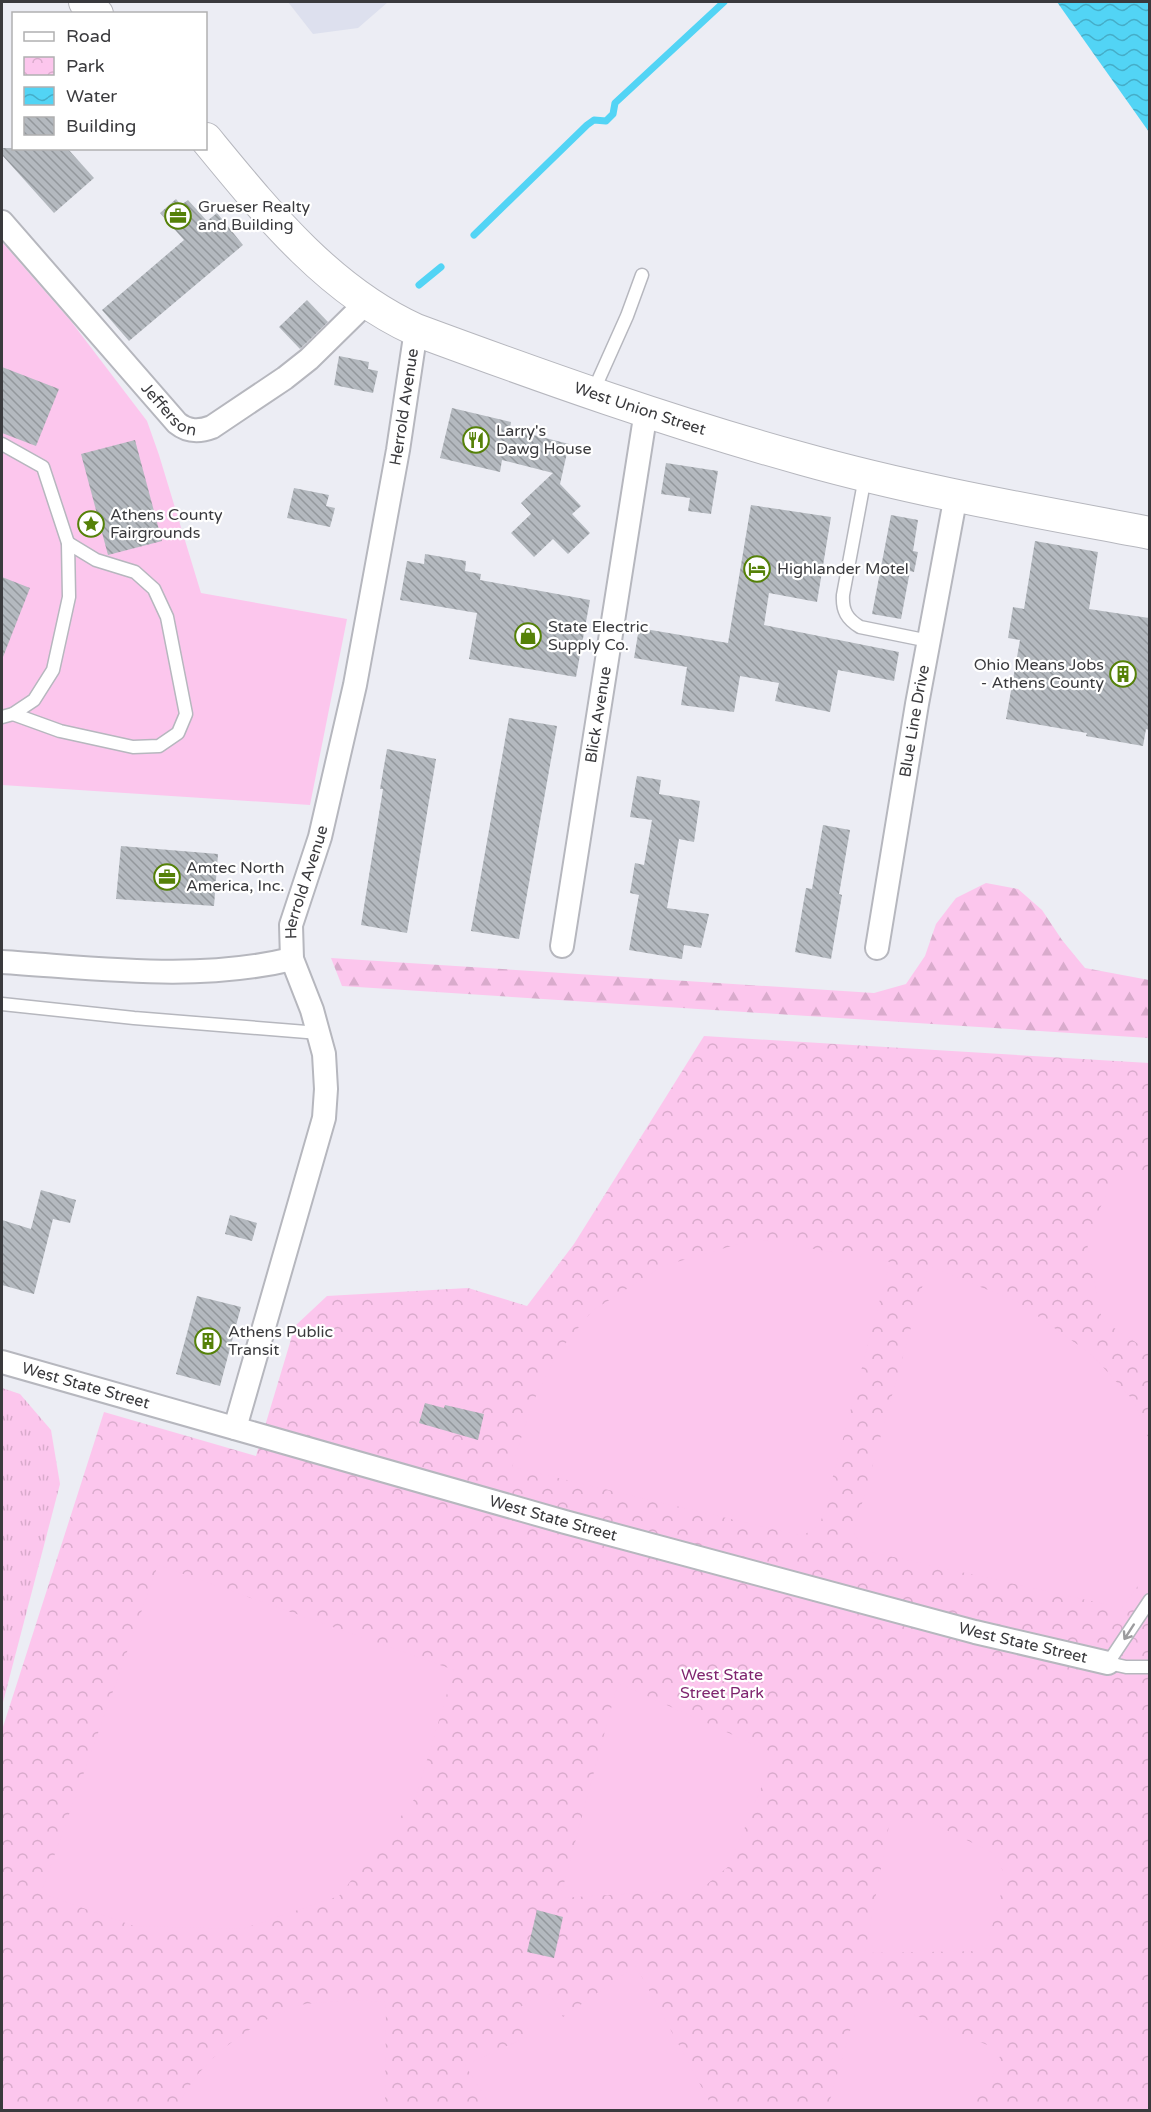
<svg xmlns="http://www.w3.org/2000/svg" width="1151" height="2112" viewBox="0 0 1151 2112" font-family="'Varela Round',sans-serif">
  <style>
    .built { fill: #dde0ee }
    .grass { fill: url(#grass-tufts) }
    .forest { fill: url(#forest-firs) }
    .park { fill: url(#park-crowns) }
    .garden { fill: #fcc6ed }
    .water { fill: url(#water-waves) }
    .lines { fill: none; stroke-linecap: round; stroke-linejoin: round }
    .stream { stroke: #52d4f5; stroke-width: 7 }
    .building { fill: url(#building-back-hatch) }
    .service-casing { stroke: #b6b7be; stroke-width: 15 }
    .minor-casing { stroke: #b6b7be; stroke-width: 26 }
    .secondary-casing { stroke: #b6b7be; stroke-width: 34 }
    .service { stroke: #fff; stroke-width: 12 }
    .minor { stroke: #fff; stroke-width: 22 }
    .secondary { stroke: #fff; stroke-width: 32 }
    .oneway { stroke: #9c9c9e }
    .labels { text-anchor: middle; dominant-baseline: central; stroke-width: 4.5; stroke-linejoin: round; paint-order: stroke }
    .poi-label { font-size: 16px; fill: #3a3a3d; stroke: #fff; text-anchor: start }
    .street-label { font-size: 16px; fill: #3a3a3d; stroke: #fff }
    .park-label { font-size: 16px; fill: #7f256f; stroke: #fff }
  </style>
  <defs>
    <pattern id="grass-tufts" width="24" height="20" patternUnits="userSpaceOnUse" patternTransform="scale(1.5)"><rect width="24" height="20" fill="#fcc6ed"/><path d="M3 7l-1-3M5 7V3M7 7l1-3M15 17l-1-3M17 17v-4M19 17l1-3" fill="none" stroke="#d9abcc"/></pattern>
    <pattern id="forest-firs" width="22" height="20" patternUnits="userSpaceOnUse" patternTransform="scale(1.5)"><rect width="22" height="20" fill="#fcc6ed"/><path d="M5 1l3.5 6h-7zM16 11l3.5 6h-7z" fill="#d9abcc"/></pattern>
    <pattern id="park-crowns" width="20" height="18" patternUnits="userSpaceOnUse" patternTransform="scale(1.5)"><rect width="20" height="18" fill="#fcc6ed"/><path d="M2 6a3 3 0 1 1 6 0M12 15a3 3 0 1 1 6 0" fill="none" stroke="#d9abcc"/></pattern>
    <pattern id="water-waves" width="16" height="10" patternUnits="userSpaceOnUse" patternTransform="scale(1.5)"><rect width="16" height="10" fill="#52d4f5"/><path d="M0 5q4-4 8 0t8 0" fill="none" stroke="#45adc8"/></pattern>
    <pattern id="building-back-hatch" width="6" height="6" patternUnits="userSpaceOnUse" patternTransform="scale(1.5)"><rect width="6" height="6" fill="#b4b9bf"/><path d="M-1 5l2 2M0 0l6 6M5-1l2 2" fill="none" stroke="#93979c"/></pattern>
  </defs>
  <rect width="100%" height="100%" fill="#ecedf4"/>
  <!-- built -->
  <polygon class="built" points="288,2 388,2 358,28 313,34"/>
  <!-- grass -->
  <polygon class="grass" points="2,1388 20,1394 51,1430 60,1484 2,1706"/>
  <!-- forest -->
  <polygon class="forest" points="986,883 1018,889 1042,910 1062,940 1085,968 1149,980 1149,1038 342,986 331,958 874,993 906,984 925,956 936,924 956,898"/>
  <!-- park -->
  <polygon class="park" points="704,1036 1149,1063 1149,2110 2,2110 2,1730 104,1412 256,1456 295,1326 327,1296 468,1288 527,1306 574,1244"/>
  <!-- garden -->
  <g class="garden">
    <polygon points="2,242 70,320 147,421 159,455 201,593 347,619 310,805 2,785"/>
    <polygon points="1116,1174 1149,1180 1149,1351 1102,1320 1086,1238"/>
    <polygon points="756,1239 890,1262 820,1525 802,1536 512,1467 532,1404 556,1355 592,1311 663,1266"/>
    <polygon points="928,1266 1018,1302 1092,1355 1133,1400 1149,1440 1150,1569 1122,1608 862,1550 854,1532"/>
    <polygon points="158,1565 454,1670 416,1797 339,1896 242,1929 134,1926 41,1893"/>
    <polygon points="618,1683 775,1754 729,1866 682,1905 672,1891 560,1898"/>
    <polygon points="890,1820 934,1824 993,1853 1006,1876 985,1951 865,1953"/>
    <polygon points="636,1966 714,2110 493,2110 465,2065 531,2035 515,2010 548,1991 563,2017"/>
    <polygon points="861,1993 1002,2051 992,2077 970,2107 965,2110 827,2110"/>
    <path d="M350 2000 386 2002 385 2110H178C190 2069 241 2031 278 2014 285 2011 292 2007 300 2005 316 2002 334 2002 350 2000Z"/>
  </g>
  <!-- water -->
  <polygon class="water" points="1057,2 1149,2 1149,132"/>
  <g class="lines">
    <!-- stream -->
    <g class="stream">
      <polyline points="474,235 587,125 594,120 606,121 613,114 615,103 724,2"/>
      <polyline points="419,285 441,267"/>
    </g>
  </g>
  <!-- building -->
  <g class="building">
    <polygon points="2,148 67,148 94,178 54,213 2,155"/>
    <polygon points="176,199 181,205 188,200 207,221 217,213 243,245 129,341 102,310 184,240 160,213"/>
    <polygon points="307,300 328,322 300,349 279,327"/>
    <polygon points="339,356 369,362 368,369 378,371 373,393 334,385"/>
    <polygon points="2,367 59,389 36,446 2,433"/>
    <polygon points="452,408 511,422 510,429 569,444 560,484 581,506 572,514 590,533 568,554 553,539 534,557 511,533 531,514 521,503 553,473 502,460 500,472 440,458"/>
    <polygon points="135,440 162,541 108,555 81,454"/>
    <polygon points="666,463 718,471 711,514 688,511 690,498 661,494"/>
    <polygon points="294,488 329,495 326,506 335,508 330,527 287,518"/>
    <polygon points="751,505 831,517 817,602 769,593 764,625 899,652 894,681 838,670 830,712 775,701 779,683 740,676 734,712 681,705 687,667 634,658 639,628 728,643"/>
    <polygon points="891,515 918,520 913,551 918,552 914,572 910,571 901,619 872,614"/>
    <polygon points="1035,541 1098,552 1089,609 1149,618 1149,730 1146,729 1143,746 1086,736 1087,733 1006,719 1020,640 1008,638 1013,607 1024,609"/>
    <polygon points="425,554 466,561 465,571 481,574 480,580 590,600 576,677 469,659 477,613 400,600 407,561 424,564"/>
    <polygon points="2,577 30,588 3,657 2,657"/>
    <polygon points="509,718 557,726 519,939 471,931"/>
    <polygon points="387,749 436,759 407,933 361,925 383,789 380,789"/>
    <polygon points="637,776 661,780 659,794 700,801 694,842 679,839 667,908 709,914 701,948 684,945 682,959 629,950 639,895 630,893 635,863 644,865 652,820 630,817"/>
    <polygon points="823,825 850,830 839,894 842,895 831,959 795,952 806,888 812,889"/>
    <polygon points="121,846 218,854 214,906 116,899"/>
    <polygon points="41,1190 76,1200 70,1223 53,1219 34,1294 2,1285 2,1220 31,1229"/>
    <polygon points="230,1215 257,1223 252,1241 225,1234"/>
    <polygon points="197,1296 241,1307 220,1386 176,1374"/>
    <polygon points="425,1403 444,1408 445,1405 484,1414 478,1440 419,1423"/>
    <polygon points="537,1910 563,1917 554,1958 527,1952"/>
  </g>
  <g class="lines">
    <!-- service casing -->
    <g class="service-casing">
      <g id="service">
        <polyline points="593,392 627,316 642,275"/>
        <polyline points="2,444 43,467 68,543 69,597 53,670 34,700 13,714 2,717"/>
        <path d="M865 477 843 595C842 611 847 619 860 627L929 641"/>
        <polyline points="13,714 60,731 133,747 159,746 178,733 186,714 167,617 154,589 135,572 96,560 68,543"/>
        <polyline points="2,1004 134,1018 319,1033"/>
        <polyline points="1150,1600 1108,1663 1126,1667 1150,1667"/>
      </g>
    </g>
    <!-- minor casing -->
    <g class="minor-casing">
      <g id="minor">
        <path id="s1" d="M2 222 177 423C188 432 199 432 212 427L285 378 309 359 366 303"/>
        <path id="s2" d="M562 946 646 411"/>
        <path id="s3" d="M877 948 917 704 956 495"/>
        <path d="M2 962C98 968 197 982 292 959"/>
        <path id="s4" d="M2 1362 565 1522 975 1632 1108 1663"/>
        <path id="s5" d="M235 1428 324 1118 326 1089 324 1054 312 1010 292 959 291 925 320 837 355 685 398 450 416 330"/>
      </g>
    </g>
    <!-- secondary casing -->
    <g class="secondary-casing">
      <g id="secondary">
        <polyline points="85,2 97,14"/>
        <path id="s6" d="M206 139C266 212 328 290 416 330 543 377 672 423 803 459 917 491 1034 511 1150 533"/>
      </g>
    </g>
    <!-- service -->
    <use href="#service" class="service"/>
    <!-- minor -->
    <use href="#minor" class="minor"/>
    <!-- secondary -->
    <use href="#secondary" class="secondary"/>
  </g>
  <!-- one-way arrows -->
  <defs><path id="oneway-shaft" d="M-6 0H5M1.5-3L5.5 0L1.5 3" fill="none" stroke-width="1.6" stroke-linecap="round" stroke-linejoin="round" transform="scale(1.5)"/></defs>
  <use class="oneway" href="#oneway-shaft" transform="translate(1129 1632) rotate(123)"/>
  <!-- icons -->
  <defs>
    <g id="office-ring" transform="scale(1.35)"><circle r="9.5" fill="#fff" stroke="#558108" stroke-width="1.5"/><path d="M-6-3h4V-5.5h4V-3h4V5H-6ZM-1-4.5V-3h2v-1.5ZM-6 0V1H6V0Z" fill="#558108"/></g>
    <g id="restaurant-ring" transform="scale(1.35)"><circle r="9.5" fill="#fff" stroke="#558108" stroke-width="1.5"/><path d="M-5-6h1v4h1v-4h1v4h1v-4h1v5L-1.5 .5V6h-2V.5L-5-1ZM5-6V6H3V1.5H1.5Q1.5-4 5-6Z" fill="#558108"/></g>
    <g id="sight-ring" transform="scale(1.35)"><circle r="9.5" fill="#fff" stroke="#558108" stroke-width="1.5"/><path d="M0-6L1.8-2.2L6-1.7L2.9 1.2L3.7 5.4L0 3.3L-3.7 5.4L-2.9 1.2L-6-1.7L-1.8-2.2Z" fill="#558108"/></g>
    <g id="hotel-ring" transform="scale(1.35)"><circle r="9.5" fill="#fff" stroke="#558108" stroke-width="1.5"/><path d="M-6-4.5h1.5V1H6V5H4.5V3h-9V5H-6ZM-4 0a1.8 1.8 0 1 1 3.6 0ZM.5 0V-2.5h3Q6-2.5 6 0Z" fill="#558108"/></g>
    <g id="shop-ring" transform="scale(1.35)"><circle r="9.5" fill="#fff" stroke="#558108" stroke-width="1.5"/><path d="M-5-2.5h2.3a2.7 3.5 0 0 1 5.4 0H5L5.5 6h-11ZM-1.5-2.5h3a1.5 2.3 0 0 0-3 0Z" fill="#558108"/></g>
    <g id="building-ring" transform="scale(1.35)"><circle r="9.5" fill="#fff" stroke="#558108" stroke-width="1.5"/><path d="M-4-6H4V6H1V3H-1V6H-4ZM-2.5-4.3h1.7v1.8h-1.7ZM.8-4.3h1.7v1.8H.8ZM-2.5-1h1.7V.8h-1.7ZM.8-1h1.7V.8H.8Z" fill="#558108"/></g>
  </defs>
  <g fill-rule="evenodd">
    <use href="#office-ring" x="178" y="216"/>
    <use href="#restaurant-ring" x="476" y="440"/>
    <use href="#sight-ring" x="91" y="524"/>
    <use href="#hotel-ring" x="757" y="569"/>
    <use href="#shop-ring" x="528" y="636"/>
    <use href="#building-ring" x="1123" y="674"/>
    <use href="#office-ring" x="167" y="877"/>
    <use href="#building-ring" x="208" y="1341"/>
  </g>
  <g class="labels">
    <!-- poi labels -->
    <g class="poi-label">
      <text x="198" y="207">Grueser Realty<tspan x="198" dy="18">and Building</tspan></text>
      <text x="496" y="431">Larry's<tspan x="496" dy="18">Dawg House</tspan></text>
      <text x="110" y="515">Athens County<tspan x="110" dy="18">Fairgrounds</tspan></text>
      <text x="777" y="569">Highlander Motel</text>
      <text x="548" y="627">State Electric<tspan x="548" dy="18">Supply Co.</tspan></text>
      <text x="1104" y="665" text-anchor="end">Ohio Means Jobs<tspan x="1104" dy="18">- Athens County</tspan></text>
      <text x="186" y="868">Amtec North<tspan x="186" dy="18">America, Inc.</tspan></text>
      <text x="228" y="1332">Athens Public<tspan x="228" dy="18">Transit</tspan></text>
    </g>
    <!-- street labels -->
    <g class="street-label">
      <text stroke="none"><textPath href="#s1" startOffset="252">Jefferson</textPath></text>
      <text stroke="none"><textPath href="#s5" startOffset="1052">Herrold Avenue</textPath></text>
      <text stroke="none"><textPath href="#s6" startOffset="524">West Union Street</textPath></text>
      <text stroke="none"><textPath href="#s2" startOffset="234">Blick Avenue</textPath></text>
      <text stroke="none"><textPath href="#s3" startOffset="230">Blue Line Drive</textPath></text>
      <text stroke="none"><textPath href="#s5" startOffset="566">Herrold Avenue</textPath></text>
      <text stroke="none"><textPath href="#s4" startOffset="87">West State Street</textPath></text>
      <text stroke="none"><textPath href="#s4" startOffset="573">West State Street</textPath></text>
      <text stroke="none"><textPath href="#s4" startOffset="1059">West State Street</textPath></text>
    </g>
    <!-- park labels -->
    <g class="park-label">
      <text x="722" y="1675">West State<tspan x="722" dy="18">Street Park</tspan></text>
    </g>
  </g>
  <!-- border -->
  <rect width="1151" height="2112" fill="none" stroke="#3a3a3d" stroke-width="6"/>
  <!-- legend -->
  <rect x="12" y="12" width="195" height="138" fill="#ffffff" stroke="#b0b0b1" stroke-width="1.5"/>
  <rect x="24" y="32" width="30" height="9" fill="#ffffff" stroke="#b0b0b1" stroke-width="1.5"/>
  <text x="66" y="42" font-size="18" fill="#3a3a3d">Road</text>
  <rect x="24" y="57" width="30" height="18" fill="url(#park-crowns)" stroke="#b0b0b1" stroke-width="1.5"/>
  <text x="66" y="72" font-size="18" fill="#3a3a3d">Park</text>
  <rect x="24" y="87" width="30" height="18" fill="url(#water-waves)" stroke="#b0b0b1" stroke-width="1.5"/>
  <text x="66" y="102" font-size="18" fill="#3a3a3d">Water</text>
  <rect x="24" y="117" width="30" height="18" fill="url(#building-back-hatch)" stroke="#b0b0b1" stroke-width="1.5"/>
  <text x="66" y="132" font-size="18" fill="#3a3a3d">Building</text>
</svg>
